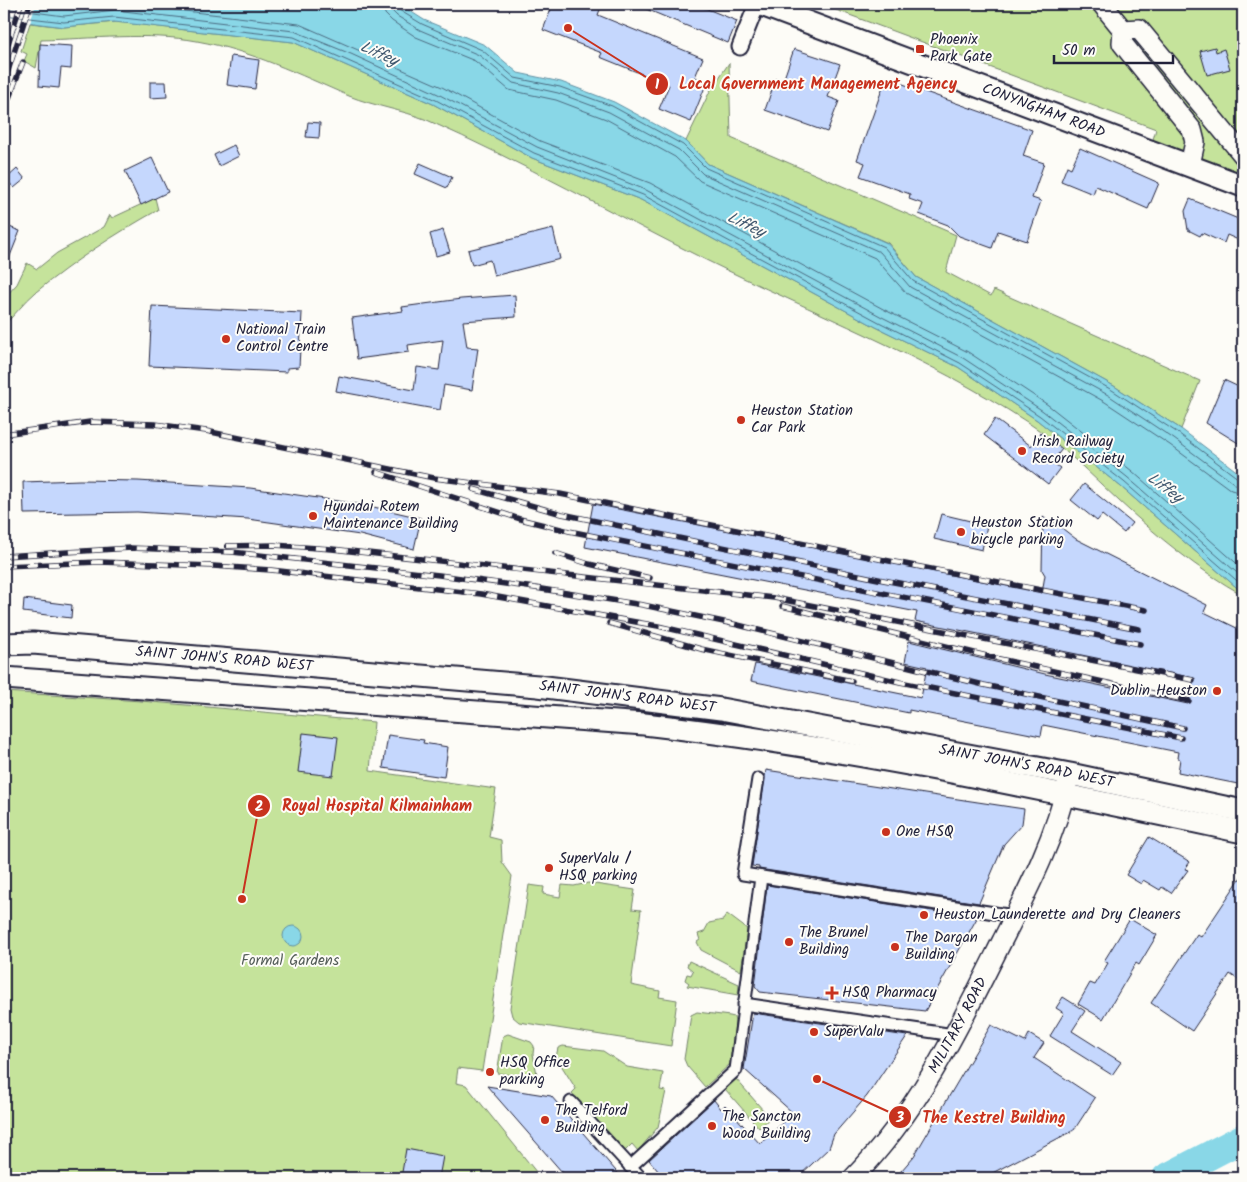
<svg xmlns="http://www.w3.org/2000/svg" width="1247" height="1182" viewBox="0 0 1247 1182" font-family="Kalam,sans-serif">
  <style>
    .green { fill: #c5e39b; stroke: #74826b }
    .water { fill: #89d7e7; stroke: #608fa2 }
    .pier { fill: #fdfcf7 }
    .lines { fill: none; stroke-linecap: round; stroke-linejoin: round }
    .shore { stroke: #4b6a80; stroke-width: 1 }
    .river { stroke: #89d7e7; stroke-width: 29 }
    .building { fill: #c5d7fd; stroke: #22223b }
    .pedestrian-casing { stroke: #22223b; stroke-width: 15 }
    .minor-casing { stroke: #22223b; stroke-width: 19 }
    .tertiary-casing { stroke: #22223b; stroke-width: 22 }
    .secondary-casing { stroke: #22223b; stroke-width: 25 }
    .pedestrian { stroke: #fdfcf7; stroke-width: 11 }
    .minor { stroke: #fdfcf7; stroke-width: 15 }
    .tertiary { stroke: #fdfcf7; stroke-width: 19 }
    .secondary { stroke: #fdfcf7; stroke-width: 21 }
    .rail-casing { stroke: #22223b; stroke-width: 5.5 }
    .rail { stroke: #fdfcf7; stroke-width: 4; stroke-dasharray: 11; stroke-linecap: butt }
    .poi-dot { fill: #c8321e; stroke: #fdfcf7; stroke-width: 2 }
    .labels { text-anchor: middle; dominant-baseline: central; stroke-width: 4; stroke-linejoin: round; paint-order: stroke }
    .poi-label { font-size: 15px; fill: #22223b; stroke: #fdfcf7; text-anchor: start }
    .street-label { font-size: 15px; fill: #22223b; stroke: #fdfcf7 }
    .park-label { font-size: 15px; fill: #535c58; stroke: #fdfcf7 }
    .water-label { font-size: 16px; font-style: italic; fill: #41586f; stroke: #fdfcf7 }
    .leader { fill: none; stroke: #c8321e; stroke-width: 2 }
    .callout-dot { fill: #c8321e; stroke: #fdfcf7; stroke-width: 2 }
    .mark-label { font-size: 15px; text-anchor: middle; font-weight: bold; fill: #fff }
    .callout-label { font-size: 16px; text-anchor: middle; font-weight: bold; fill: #c8321e; stroke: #fdfcf7; stroke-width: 4; stroke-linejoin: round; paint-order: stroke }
  </style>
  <rect width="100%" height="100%" fill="#fdfcf7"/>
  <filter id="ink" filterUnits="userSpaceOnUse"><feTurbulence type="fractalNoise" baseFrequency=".02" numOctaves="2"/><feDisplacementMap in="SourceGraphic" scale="10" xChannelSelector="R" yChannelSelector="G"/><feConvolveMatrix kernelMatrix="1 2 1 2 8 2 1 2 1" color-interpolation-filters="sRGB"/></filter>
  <g filter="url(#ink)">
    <!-- green -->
    <g class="green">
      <polygon points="820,4 1243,4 1243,186 1150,150 1156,129"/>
      <path d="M116 22 293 42 433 104 532 158 641 200 876 327 958 367 1037 420 1120 486 1243 593V595C1198 570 1157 536 1119 501 1090 474 1061 444 1027 422 926 356 813 313 706 260 613 214 522 162 427 120 402 110 374 106 349 96 298 74 252 51 197 41 149 32 90 39 41 40L36 68 24 61 27 54 21 51 30 23 64 27Z"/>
      <polygon points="729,63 731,138 956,235 946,272 991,296 994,290 1200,381 1181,429 1114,386 916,277 888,243 708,164 686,141 710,91"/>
      <path d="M155 198 158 210C115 234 74 261 36 292 24 302 15 315 4 325V298L17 284 27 263 37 269 57 253 104 227 110 215 112 218Z"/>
      <polygon points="4,692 141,701 374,722 370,771 496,789 489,837 501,840 502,862 512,876 482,1071 458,1068 456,1083 466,1085 541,1178 4,1178"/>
      <polygon points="588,883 635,890 632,909 641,910 631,985 660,991 659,997 677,1000 671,1046 519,1022 512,1016 510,1008 529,885 544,887 543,894 560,897 562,885 574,886"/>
      <polygon points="727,914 747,929 741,971 701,950 697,942 700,940 698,934 704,932 709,923 723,920"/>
      <polygon points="689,961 739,984 738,995 687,986 689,983 685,980 687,974 691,975 693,971 687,966"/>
      <polygon points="697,1012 730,1016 734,1017 735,1022 730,1064 705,1087 687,1066 684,1059 691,1015"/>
      <polygon points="508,1034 531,1042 534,1046 533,1054 538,1079 497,1073 503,1036"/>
      <polygon points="563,1046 603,1051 627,1067 663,1073 660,1090 666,1091 658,1127 638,1151 632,1144 623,1153 572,1093 576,1089 556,1057 558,1048"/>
      <polygon points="736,1079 770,1118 759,1128 725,1089"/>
    </g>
    <!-- water -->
    <g class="water">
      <polygon points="4,4 399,4 424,20 485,45 518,73 561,82 614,102 686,141 708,164 887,243 916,277 1114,386 1181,429 1243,476 1243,593 1120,486 1037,420 958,367 876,327 641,200 532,158 433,104 293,42 114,22 64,27 4,19"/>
      <circle cx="293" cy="936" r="10"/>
    </g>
    <!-- pier -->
    <polygon class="pier" points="10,4 36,4 30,23 5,20"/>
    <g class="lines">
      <!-- shore -->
      <g class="shore">
        <polyline points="29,4 64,8 105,4"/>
        <polyline points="123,4 299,24 442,87 540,141 650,183 885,310 968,352 1048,405 1132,471 1243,569"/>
        <polyline points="383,4 385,14 392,21 416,37 475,61 509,90 556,100 606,119 675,157 700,181 875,258 906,293 1105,402 1170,445 1231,490 1243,493"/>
        <polyline points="391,4 392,11 397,16 420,30 479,55 513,83 558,93 609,112 679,150 703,174 880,252 910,287 1108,395 1174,439 1235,484 1243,486"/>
        <polyline points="397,4 399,10 422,24 482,50 515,78 560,87 612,106 683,145 706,168 884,247 913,281 1112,390 1178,433 1239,479 1243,480"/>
        <polyline points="4,8 64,16 115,10 294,31 351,54 438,94 537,147 646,190 882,317 963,358 1043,411 1127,477 1243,578"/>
        <polyline points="4,15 64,22 114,17 294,37 436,100 534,153 643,195 879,322 960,363 1040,416 1124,482 1243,586"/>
      </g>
      <!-- river -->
      <polyline class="river" points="1166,1178 1243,1138"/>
    </g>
    <!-- building -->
    <g class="building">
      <polygon points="553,4 602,4 598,15 703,58 695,77 707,82 691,122 659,109 669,85 600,57 602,53 543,30"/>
      <polygon points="634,4 695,4 737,21 728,43"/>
      <polygon points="40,44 72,46 71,69 61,68 59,88 39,86"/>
      <polygon points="1215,47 1216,52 1224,49 1230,69 1207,75 1200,51"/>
      <polygon points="794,49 840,64 828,97 839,101 827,132 765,110 776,78 783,81"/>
      <polygon points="231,56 259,60 255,89 227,85"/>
      <polygon points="886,78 1032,130 1023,156 1044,163 1032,198 1041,201 1027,241 998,231 992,248 959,236 948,225 919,214 923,204 909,199 910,194 860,176 865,163 857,160"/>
      <polygon points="150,82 166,82 167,97 150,98"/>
      <polygon points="308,122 320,123 319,138 306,137"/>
      <polygon points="234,145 239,156 219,166 214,155"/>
      <polygon points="1080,148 1159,183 1148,209 1096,186 1093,194 1061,181 1067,166 1071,168"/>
      <polygon points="152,158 168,192 141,205 125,171"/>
      <polygon points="420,163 452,177 447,188 415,174"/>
      <polygon points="17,169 25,179 14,188 6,179"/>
      <polygon points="1190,199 1243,221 1243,242 1227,235 1224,243 1202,233 1200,236 1188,230 1185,211"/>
      <polygon points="4,225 20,231 4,271"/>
      <polygon points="553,229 560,259 494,276 490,260 472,265 468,250"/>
      <polygon points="443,230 450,252 436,256 430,234"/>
      <polygon points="515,295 516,317 463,321 467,347 478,348 472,390 444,385 440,410 336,391 339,376 414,390 417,367 439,370 443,340 408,345 409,352 357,359 352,318 403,311 402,307 461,299"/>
      <polygon points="152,306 302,313 299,367 287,368 287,372 149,366"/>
      <polygon points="1224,380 1243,389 1243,446 1206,423"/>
      <polygon points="995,419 1031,446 1041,433 1062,449 1052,462 1060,468 1048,484 984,435"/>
      <polygon points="80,480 138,481 250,488 365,505 421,518 414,549 360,535 248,519 137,512 24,514 23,482"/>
      <polygon points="1084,484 1132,523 1124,533 1102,515 1097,521 1071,500"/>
      <polygon points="593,504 1042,593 1045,575 1042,570 1043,517 1054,525 1054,522 1076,539 1207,605 1204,612 1243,631 1243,785 1178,772 1180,759 1177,758 1178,752 1043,725 1041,736 909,710 909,713 751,681 755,664 921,698 927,667 905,662 909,641 1045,674 1188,704 1194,678 915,621 917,612 585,547"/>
      <polygon points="941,514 987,525 982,550 934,539"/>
      <polygon points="24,599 72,605 71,618 23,612"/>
      <polygon points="303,733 338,737 333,776 298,772"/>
      <polygon points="388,735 424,740 423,743 448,747 444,777 383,768"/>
      <polygon points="766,770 1024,809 1022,824 1004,844 979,903 759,869 759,867 752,866"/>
      <polygon points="1149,837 1190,862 1185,869 1188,870 1171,893 1162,887 1160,890 1143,880 1141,884 1126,875"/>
      <polygon points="1243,874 1243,983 1230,974 1192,1031 1151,1003 1197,934 1201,937"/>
      <polygon points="767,885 977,918 925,1011 760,992 755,986"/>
      <polygon points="1130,919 1157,935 1139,965 1136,963 1103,1019 1078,1004 1090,983 1095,985 1108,963 1104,961"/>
      <polygon points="1063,997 1085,1011 1072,1031 1121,1062 1112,1075 1050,1036 1064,1013 1056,1008"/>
      <polygon points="753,1013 907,1036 867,1096 834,1134 829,1148 797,1178 664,1178 649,1160 714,1100 721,1109 725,1105 760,1144 793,1113 744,1069"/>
      <polygon points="991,1025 1025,1042 1029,1034 1044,1043 1034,1058 1095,1098 1074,1130 983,1178 895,1178 914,1156"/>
      <polygon points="487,1086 551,1096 622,1178 571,1178 562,1172"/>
      <polygon points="406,1149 443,1156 439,1178 401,1178"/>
    </g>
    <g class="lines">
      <!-- pedestrian casing -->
      <g class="pedestrian-casing">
        <g id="pedestrian">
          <polyline points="758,779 743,874 1014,916"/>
          <polyline points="744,1004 954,1035"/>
          <polyline points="571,1102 641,1178"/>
          <polyline points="630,1167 736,1070 761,877"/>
        </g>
      </g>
      <!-- minor casing -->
      <g class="minor-casing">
        <polyline id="minor" points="740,47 757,4"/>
      </g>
      <!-- tertiary casing -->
      <g class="tertiary-casing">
        <g id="tertiary">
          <polyline points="1102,4 1123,30 1122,43 1192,130 1195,142 1190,165"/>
          <polyline points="1123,30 1139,29 1243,155"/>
          <path id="s1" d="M853 1178C919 1111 960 1025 1002 941 1028 890 1056 836 1068 780"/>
        </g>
      </g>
      <!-- secondary casing -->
      <g class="secondary-casing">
        <g id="secondary">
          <path id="s2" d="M759 4 1243 186"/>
          <path id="s3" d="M4 644 33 643 538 686 721 709 1070 774 1243 811"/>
          <path d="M4 678 644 724C846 747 1045 790 1243 832"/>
        </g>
      </g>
      <!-- pedestrian -->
      <use href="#pedestrian" class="pedestrian"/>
      <!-- minor -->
      <use href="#minor" class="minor"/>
      <!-- tertiary -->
      <use href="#tertiary" class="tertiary"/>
      <!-- secondary -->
      <use href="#secondary" class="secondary"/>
      <!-- rail casing -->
      <g class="rail-casing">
        <g id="rail">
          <polyline points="4,56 21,4"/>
          <polyline points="4,83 30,4"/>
          <polyline points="4,111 23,62"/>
          <polyline points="4,434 90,422 155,424 206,431 434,478 560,494 879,559 1146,610"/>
          <polyline points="376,472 520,519 569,531 1140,644"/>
          <polyline points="473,489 562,514 878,579 1139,629"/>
          <polyline points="227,546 274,545 332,549 774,598 1193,680"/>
          <polyline points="555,553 589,564 650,578"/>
          <polyline points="4,556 131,548 232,552 439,575 535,588 643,605 738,625 984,685 1183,728"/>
          <polyline points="4,566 99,562 213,566 271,570 481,594 658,626 900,682 1181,738"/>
          <polyline points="782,606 995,658 1189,701"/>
          <polyline points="609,623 701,649 852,681"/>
        </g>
      </g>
      <!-- rail -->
      <use href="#rail" class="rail"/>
    </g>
  </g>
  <!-- markers -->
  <g class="poi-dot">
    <rect x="915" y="44" width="10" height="10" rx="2.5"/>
    <circle cx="226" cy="339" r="5"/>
    <circle cx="741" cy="420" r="5"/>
    <circle cx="1022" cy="451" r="5"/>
    <circle cx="313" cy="516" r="5"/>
    <circle cx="961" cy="532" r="5"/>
    <circle cx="1217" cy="691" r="5"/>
    <circle cx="886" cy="832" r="5"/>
    <circle cx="549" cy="868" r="5"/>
    <circle cx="924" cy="915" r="5"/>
    <circle cx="789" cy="942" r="5"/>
    <circle cx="895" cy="947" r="5"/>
    <path d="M829.5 985.5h5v5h5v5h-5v5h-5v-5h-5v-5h5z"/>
    <circle cx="814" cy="1032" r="5"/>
    <circle cx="490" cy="1072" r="5"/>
    <circle cx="545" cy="1120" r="5"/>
    <circle cx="712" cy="1126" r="5"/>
  </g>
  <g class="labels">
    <!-- poi labels -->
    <g class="poi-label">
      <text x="930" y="40">Phoenix<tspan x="930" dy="17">Park Gate</tspan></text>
      <text x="236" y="330">National Train<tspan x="236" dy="17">Control Centre</tspan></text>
      <text x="751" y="411">Heuston Station<tspan x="751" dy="17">Car Park</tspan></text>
      <text x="1032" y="442">Irish Railway<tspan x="1032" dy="17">Record Society</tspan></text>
      <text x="323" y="507">Hyundai Rotem<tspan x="323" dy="17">Maintenance Building</tspan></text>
      <text x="971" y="523">Heuston Station<tspan x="971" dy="17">bicycle parking</tspan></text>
      <text x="1207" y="691" text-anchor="end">Dublin Heuston</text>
      <text x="896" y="832">One HSQ</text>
      <text x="559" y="859">SuperValu /<tspan x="559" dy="17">HSQ parking</tspan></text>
      <text x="934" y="915">Heuston Launderette and Dry Cleaners</text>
      <text x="799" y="933">The Brunel<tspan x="799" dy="17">Building</tspan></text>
      <text x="905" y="938">The Dargan<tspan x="905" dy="17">Building</tspan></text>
      <text x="842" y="993">HSQ Pharmacy</text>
      <text x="824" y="1032">SuperValu</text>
      <text x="500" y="1063">HSQ Office<tspan x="500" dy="17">parking</tspan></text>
      <text x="555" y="1111">The Telford<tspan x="555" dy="17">Building</tspan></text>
      <text x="722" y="1117">The Sancton<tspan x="722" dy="17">Wood Building</tspan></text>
    </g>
    <!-- street labels -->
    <g class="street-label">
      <text stroke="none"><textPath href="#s2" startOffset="304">CONYNGHAM ROAD</textPath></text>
      <text stroke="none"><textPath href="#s3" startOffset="221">SAINT JOHN'S ROAD WEST</textPath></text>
      <text stroke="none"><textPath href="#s3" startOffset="626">SAINT JOHN'S ROAD WEST</textPath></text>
      <text stroke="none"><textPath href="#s3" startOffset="1031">SAINT JOHN'S ROAD WEST</textPath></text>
      <text stroke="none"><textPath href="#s1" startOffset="186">MILITARY ROAD</textPath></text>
    </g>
    <!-- park labels -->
    <g class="park-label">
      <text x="290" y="961">Formal Gardens</text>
    </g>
    <!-- water labels -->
    <g class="water-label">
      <text transform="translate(379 54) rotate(24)">Liffey</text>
      <text transform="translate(746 225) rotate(26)">Liffey</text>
      <text transform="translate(1165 488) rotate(36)">Liffey</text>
    </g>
  </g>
  <!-- callouts -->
  <path class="leader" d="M568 28L657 84M242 899L259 806M817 1079L900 1117"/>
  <g class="callout-dot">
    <circle cx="568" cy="28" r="5"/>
    <circle cx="242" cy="899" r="5"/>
    <circle cx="817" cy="1079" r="5"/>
    <circle cx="657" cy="84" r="12"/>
    <circle cx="259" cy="806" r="12"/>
    <circle cx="900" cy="1117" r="12"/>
  </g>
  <g class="mark-label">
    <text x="657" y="89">1</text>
    <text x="259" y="811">2</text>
    <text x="900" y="1122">3</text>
  </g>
  <g class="callout-label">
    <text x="818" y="89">Local Government Management Agency</text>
    <text x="377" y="811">Royal Hospital Kilmainham</text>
    <text x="994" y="1123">The Kestrel Building</text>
  </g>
  <!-- margin -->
  <rect width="1247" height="1182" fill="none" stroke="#fdfcf7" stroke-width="20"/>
  <rect x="10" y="10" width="1227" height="1162" fill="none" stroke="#22223b" stroke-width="2" filter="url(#ink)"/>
  <!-- scale -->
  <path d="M1054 55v8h119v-8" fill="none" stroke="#22223b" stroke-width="2.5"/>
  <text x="1062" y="55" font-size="15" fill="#22223b" stroke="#fdfcf7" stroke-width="4" paint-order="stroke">50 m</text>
</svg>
